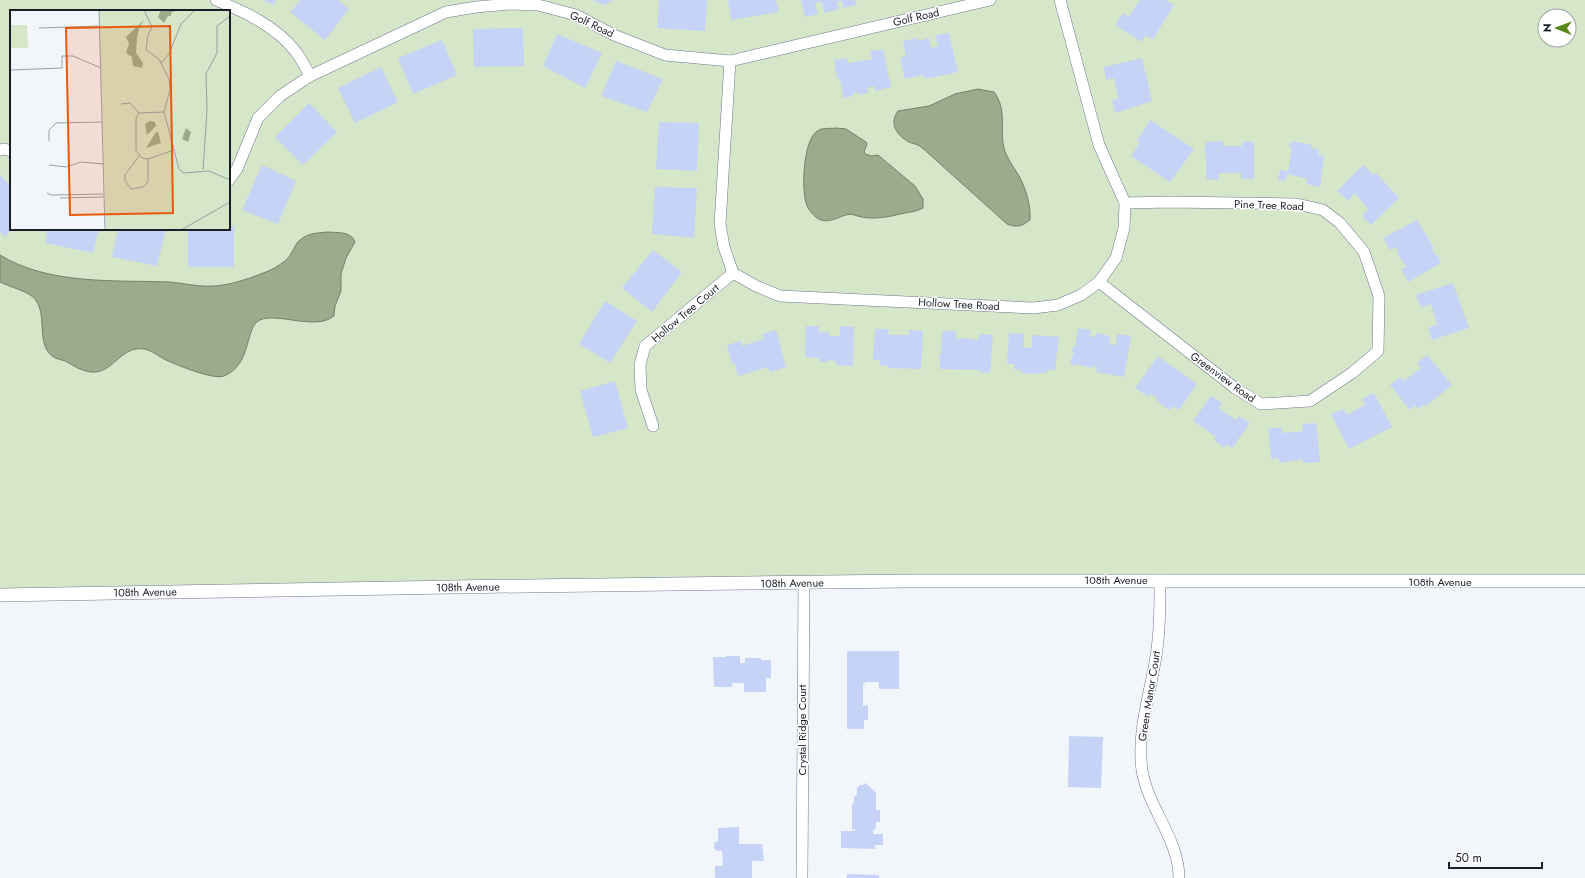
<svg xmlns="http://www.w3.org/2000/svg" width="1585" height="878" viewBox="0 0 1585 878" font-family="Jost,sans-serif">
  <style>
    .green { fill: #d6e6c8; fill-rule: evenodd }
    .water { fill: #9aac8c; stroke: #73816e }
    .building { fill: #c5d4f6 }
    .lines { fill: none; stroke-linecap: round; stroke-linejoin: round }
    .minor-casing { stroke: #6c7790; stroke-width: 12 }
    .tertiary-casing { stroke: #6c7790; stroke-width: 14 }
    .minor { stroke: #fff; stroke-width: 11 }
    .tertiary { stroke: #fff; stroke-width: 13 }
    .labels { text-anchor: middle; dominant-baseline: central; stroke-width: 3; stroke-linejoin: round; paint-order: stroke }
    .street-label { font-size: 11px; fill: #191d28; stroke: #fff }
    .inset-road { fill: none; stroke: #9b9fa6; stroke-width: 1 }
    .view { fill: #e8590c; fill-opacity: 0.15; stroke: #e8590c; stroke-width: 2 }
    .inset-edge { fill: none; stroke: #191d28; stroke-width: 2 }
  </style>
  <rect width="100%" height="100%" fill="#f2f5fa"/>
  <!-- green -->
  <path class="green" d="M0 0H1585V574L1417 575 0 593ZM11 11H229V229H11ZM1545 16H1569V40H1545Z"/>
  <!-- water -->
  <g class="water">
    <path d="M978 89 994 92C1006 108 1001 124 1003 143 1004 154 1013 166 1019 176 1026 189 1031 205 1030 220 1023 226 1016 228 1007 224L928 153C925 150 921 147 918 145 915 144 911 143 909 142 896 135 889 123 898 111L929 106 955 94Z"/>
    <path d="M836 128 846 129 866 142 867 144 864 152 866 154 871 156 878 155 915 186 923 199V208C918 211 911 212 905 213 887 217 872 221 854 215 844 211 830 227 817 218 813 215 809 210 807 206 801 191 803 143 816 132 821 127 830 129 836 128Z"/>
    <path d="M328 232C338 233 351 231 355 242L346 258 341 274V291L335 306 334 316C316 331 277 312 260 320 244 327 253 364 224 376 213 380 177 365 166 360 160 357 151 350 144 349 113 345 112 391 69 363 63 359 57 360 52 356 35 342 49 312 33 297 24 290 10 287 0 282V255C49 285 114 280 169 282 183 283 198 287 212 286 225 286 241 281 253 277 266 272 278 268 288 258 292 253 294 248 297 243 305 233 317 233 328 232Z"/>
  </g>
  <!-- building -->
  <g class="building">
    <polygon points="263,0 276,0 274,5"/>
    <polygon points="301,0 338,0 349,9 325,40 290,12"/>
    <polygon points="592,0 613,0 604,5"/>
    <polygon points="659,0 707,0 705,31 657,28"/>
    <polygon points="728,0 776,0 779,12 731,20"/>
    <polygon points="801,0 855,0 857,5 843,8 842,1 837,2 839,9 824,13 822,2 815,3 818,14 805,17"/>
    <polygon points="1140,0 1166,0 1174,5 1153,39 1145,36 1142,42 1115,25 1123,13 1128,17"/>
    <polygon points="523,28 524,66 474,67 473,29"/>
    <polygon points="949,33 958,72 924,79 923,75 905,79 900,58 906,56 903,41 917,38 917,41 929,38 931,48 938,46 936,35"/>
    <polygon points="557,34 602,53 585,88 543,66"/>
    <polygon points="442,40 457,75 413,94 398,58"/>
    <polygon points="883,49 891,87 875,91 874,86 867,88 868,93 859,95 858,92 853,94 853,96 843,98 840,79 837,79 834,60 847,58 848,63 872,59 870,51"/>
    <polygon points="1142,58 1152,101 1115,113 1112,100 1118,99 1114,78 1106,80 1104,67"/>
    <polygon points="616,61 663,79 647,112 601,96"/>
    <polygon points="381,67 398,102 355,123 338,88"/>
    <polygon points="309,103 337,132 303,165 275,137"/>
    <polygon points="1150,120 1194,149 1170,182 1131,156 1139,144 1139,142 1137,141"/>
    <polygon points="659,122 699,123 697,171 656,169"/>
    <polygon points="1223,141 1223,146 1242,146 1242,142 1254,142 1254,179 1241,179 1241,173 1219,173 1219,180 1206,179 1206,152 1204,153 1206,142"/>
    <polygon points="1293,141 1312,145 1311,148 1319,149 1318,155 1324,156 1320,187 1306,184 1307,179 1287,174 1285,181 1278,180 1280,170 1288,172 1292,148 1289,148 1290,142 1293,143"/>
    <polygon points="262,165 296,181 278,224 242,210"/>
    <polygon points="1363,165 1373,175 1376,173 1399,198 1371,225 1362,216 1368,209 1355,193 1348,201 1337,191"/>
    <polygon points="0,175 11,186 12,229 5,237 0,232"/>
    <polygon points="655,187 697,188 694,238 652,234"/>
    <polygon points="1417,220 1434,248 1432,249 1435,255 1437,254 1441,263 1408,282 1401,269 1406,267 1399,256 1396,247 1390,250 1383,238"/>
    <polygon points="229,226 234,226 234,267 188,267 188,229 229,229"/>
    <polygon points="47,229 99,229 93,253 45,243"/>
    <polygon points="118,229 166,229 157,266 112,257"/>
    <polygon points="653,250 682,272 652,312 622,288"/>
    <polygon points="1453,283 1469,328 1432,340 1428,328 1437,324 1431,304 1421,308 1416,295"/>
    <polygon points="605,301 637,321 610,363 579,344"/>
    <polygon points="806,326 819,326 819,332 829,332 829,336 840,336 840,326 854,327 853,366 836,365 836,361 829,360 829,362 819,362 819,358 805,357"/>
    <polygon points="1078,328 1091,330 1090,336 1096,337 1096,333 1110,336 1109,344 1116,345 1117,334 1131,336 1124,377 1096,372 1097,367 1092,366 1092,368 1076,364 1074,366 1072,365 1070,363 1074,352 1072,351 1073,347 1075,347"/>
    <polygon points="875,329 889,329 888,335 909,335 909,330 923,331 921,369 888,368 888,366 880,365 880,360 873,360"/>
    <polygon points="776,330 786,367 770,372 768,367 738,376 735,363 732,364 727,345 741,341 742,346 764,339 762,334"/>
    <polygon points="942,331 956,331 956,339 966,338 978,340 979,334 993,335 990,373 979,372 979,370 940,369 939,354 941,354"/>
    <polygon points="1009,333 1024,334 1023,347 1032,348 1032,335 1059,337 1055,370 1047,370 1047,373 1039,373 1039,374 1021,373 1022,370 1014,369 1014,364 1007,364"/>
    <polygon points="1427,355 1452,385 1426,406 1424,404 1418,409 1415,405 1410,410 1390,385 1400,377 1404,381 1421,368 1417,363"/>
    <polygon points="1158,356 1197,384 1179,410 1173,406 1169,410 1156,400 1157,398 1151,394 1149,397 1135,388"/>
    <polygon points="615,381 628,428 593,437 580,391"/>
    <polygon points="1374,393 1392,427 1349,449 1331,414 1344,409 1347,415 1365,405 1362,399"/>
    <polygon points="1211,396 1222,403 1219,409 1236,420 1239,416 1250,423 1232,448 1226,444 1224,448 1214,440 1216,437 1193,421"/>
    <polygon points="1316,423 1320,462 1303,463 1303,459 1279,463 1279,458 1271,459 1268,429 1282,427 1282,433 1303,431 1302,424"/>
    <polygon points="847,651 899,651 899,689 879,689 879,682 866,682 863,684 863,706 868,705 868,720 864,720 864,729 847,729"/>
    <polygon points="726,656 740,656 740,663 745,663 745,658 761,658 761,660 771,660 771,678 766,678 766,692 744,692 744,683 732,683 732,687 714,687 713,657 726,657"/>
    <polygon points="1069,736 1103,737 1101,788 1068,787"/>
    <polygon points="866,783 876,793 876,810 880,810 880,822 876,822 876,828 873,831 873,834 883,834 883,845 875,845 875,849 841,848 841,831 855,831 855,829 852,830 852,804 854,803 854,797 857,795 857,788 860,785 863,785"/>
    <polygon points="739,827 739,844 762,844 764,861 752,861 752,878 715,878 715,866 723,866 722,851 717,851 714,848 714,843 718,841 718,828"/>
    <polygon points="847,874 879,875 879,878 847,878"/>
  </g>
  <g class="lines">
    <!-- minor casing -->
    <g class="minor-casing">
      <g id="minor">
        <path d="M216 0C245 12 276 26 296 52 301 59 306 68 310 76"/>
        <polyline points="730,61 720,224 724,247 733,273 756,286 780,296 1033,308 1058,305 1081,295 1099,282 1116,258 1124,228 1125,203 1099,145 1060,0"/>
        <polyline points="0,150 4,149 11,151"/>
        <polyline points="229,180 237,169 258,118 280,96 310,76 446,12 476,7 511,4 538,5 576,15 614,35 665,55 730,61 990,0"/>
        <polyline points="1099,282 1235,388 1261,404 1310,401 1352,373 1378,351 1379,296 1364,252 1340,223 1323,210 1297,204 1171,202 1125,203"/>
        <polyline points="653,426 641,390 640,365 645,346 733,273"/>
        <path d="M1160 580C1160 607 1160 635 1155 662 1149 697 1137 733 1142 770 1148 808 1179 839 1179 878"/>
        <polyline points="802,878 804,583"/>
      </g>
    </g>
    <!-- tertiary casing -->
    <g class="tertiary-casing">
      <path id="tertiary" d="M0 595C303 590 605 583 908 581 1134 580 1359 582 1585 581"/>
    </g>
    <!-- minor -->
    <use href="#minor" class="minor"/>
    <!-- tertiary -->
    <use href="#tertiary" class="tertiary"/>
  </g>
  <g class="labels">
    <!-- street labels -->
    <g class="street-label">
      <text transform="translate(916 17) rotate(-13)">Golf Road</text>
      <text transform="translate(592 24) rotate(25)">Golf Road</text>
      <text transform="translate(1269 205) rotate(2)">Pine Tree Road</text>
      <text transform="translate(959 304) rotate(3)">Hollow Tree Road</text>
      <text transform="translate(685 313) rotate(-40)">Hollow Tree Court</text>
      <text transform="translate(1223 377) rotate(36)">Greenview Road</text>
      <text x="1116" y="580">108th Avenue</text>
      <text x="1440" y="582">108th Avenue</text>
      <text transform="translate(792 583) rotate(-1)">108th Avenue</text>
      <text transform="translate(468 587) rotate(-1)">108th Avenue</text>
      <text transform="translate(145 592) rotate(-1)">108th Avenue</text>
      <text transform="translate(1149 696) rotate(-81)">Green Manor Court</text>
      <text transform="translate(802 730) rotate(-90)">Crystal Ridge Court</text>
    </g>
  </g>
  <!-- overview -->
  <g transform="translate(10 10)">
    <rect width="220" height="220" fill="#f2f5fa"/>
    <path d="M89 0H220V220H96ZM0 15H17L18 38H0Z" fill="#d6e6c8"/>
    <path d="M151 0H167L161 3V6H158L154 13 148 7ZM134 10 129 18 127 29 126 43 133 53 132 58 123 56 122 47 116 43 119 34 116 27ZM140 111 145 112 146 116 137 125 135 114ZM176 118 181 122 178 132 172 129ZM146 122H148L151 133 136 138Z" fill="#9aac8c"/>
    <path class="inset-road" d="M89 0 95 220M134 0 142 17 138 25 136 40 149 49 159 69 160 80 154 102 169 159 174 163 199 161 220 170M29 18 90 16M151 53 159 44 171 14 185 0M0 60 52 58V46H63L91 58M111 94 120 93 129 103M154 102 129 103 126 109V141L132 148 138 149 164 140M39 131V120L46 113 92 112M129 146 115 165V171L121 179 133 177 138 172V149M39 155 56 157 71 152 94 154M193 160 197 100 196 64 207 43V16L220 6M37 183 41 185 93 184M50 188 94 187M171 220 220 192"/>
    <path class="view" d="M160 16 163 203 60 205 56 18Z"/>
    <rect width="220" height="220" class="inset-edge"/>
  </g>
  <!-- north arrow -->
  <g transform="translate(1557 28) rotate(271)"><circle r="19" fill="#ffffff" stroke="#a3a5a9"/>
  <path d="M0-3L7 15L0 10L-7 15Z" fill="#578617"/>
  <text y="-6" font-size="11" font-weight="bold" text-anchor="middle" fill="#191d28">N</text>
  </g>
  <!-- scale -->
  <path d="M1449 862v6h93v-6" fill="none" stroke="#191d28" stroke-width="2"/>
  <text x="1455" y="862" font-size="12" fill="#191d28" stroke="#ffffff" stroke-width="3" paint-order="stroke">50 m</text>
</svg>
